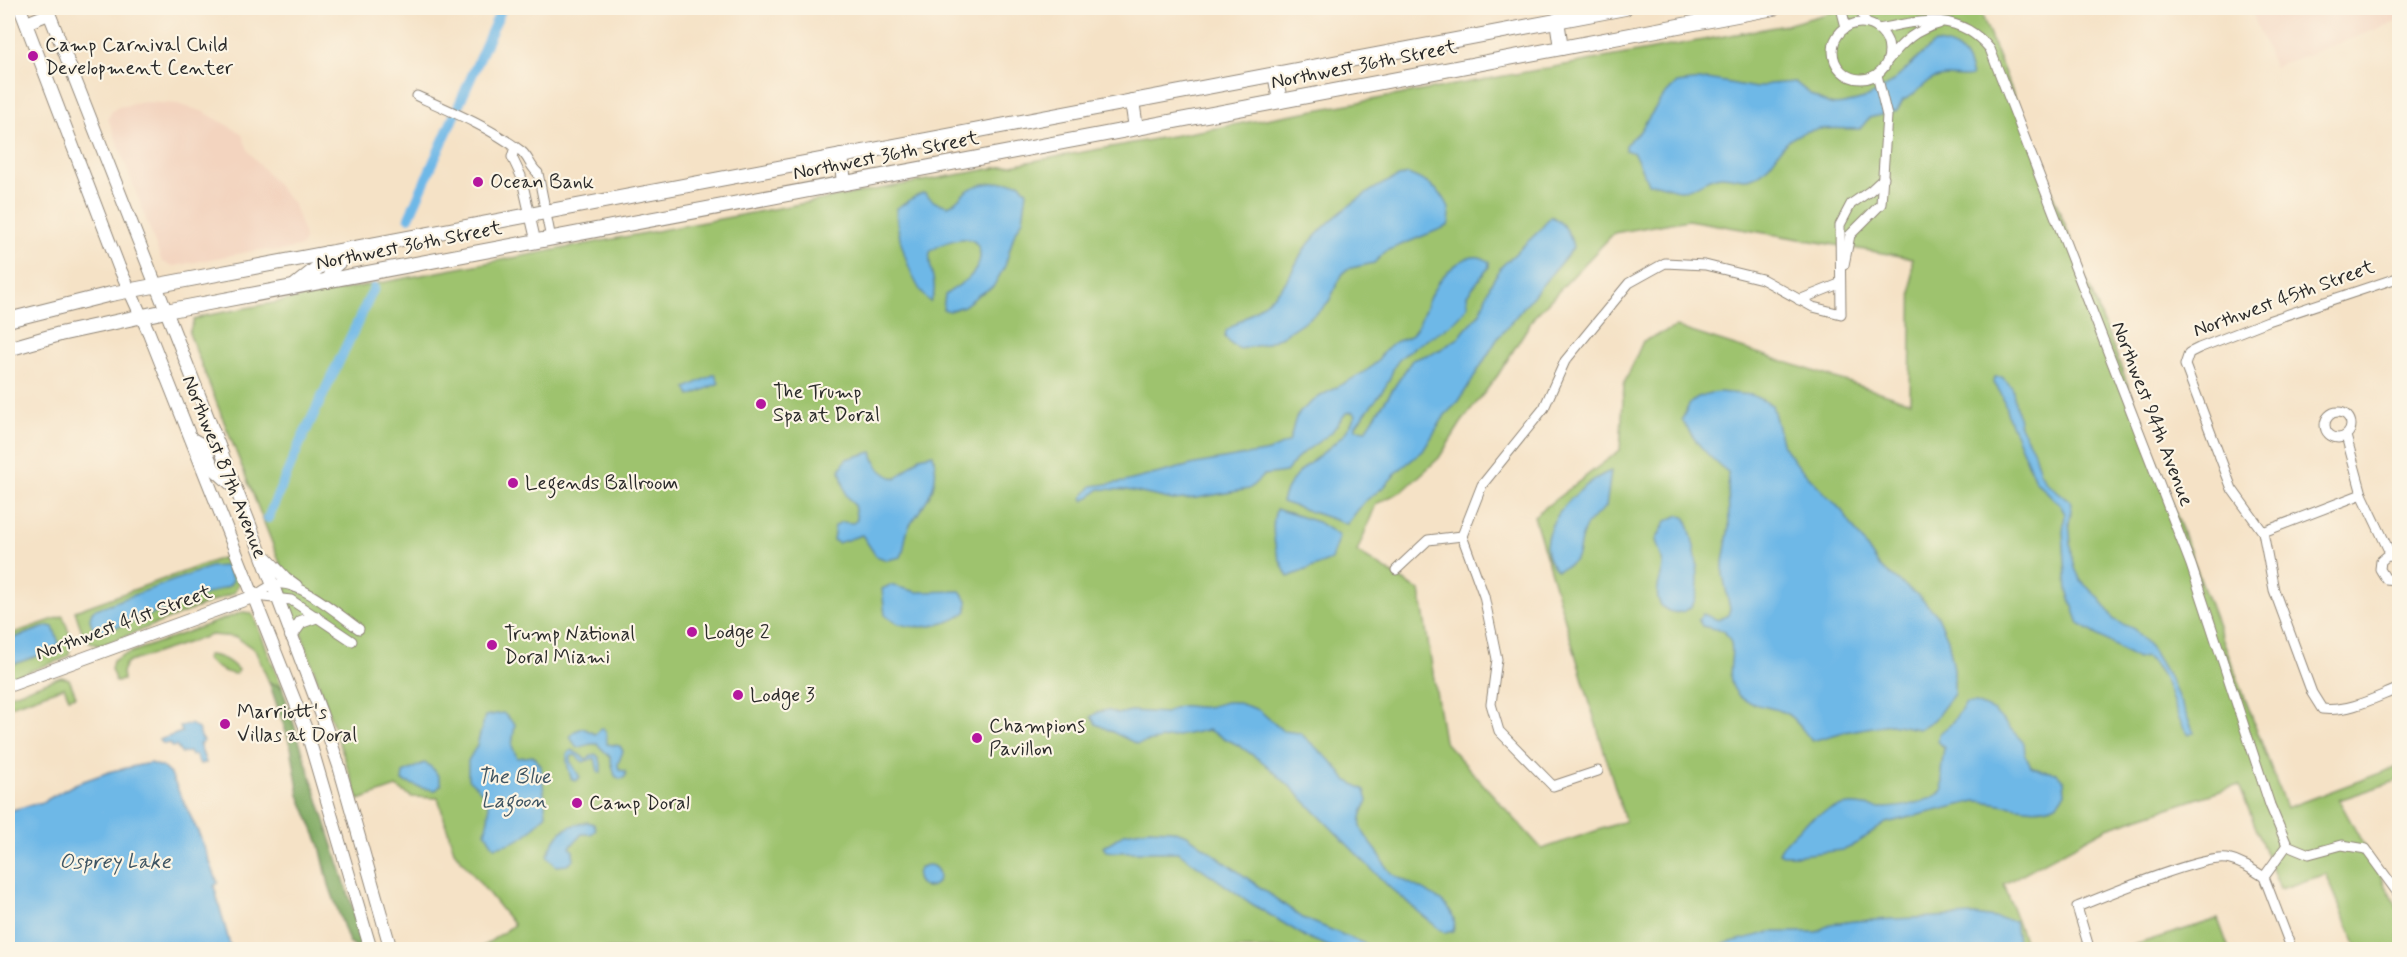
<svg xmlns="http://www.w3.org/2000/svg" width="2407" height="957" viewBox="0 0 2407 957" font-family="Mynerve,sans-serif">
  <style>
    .built { fill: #f3d4bf }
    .green { fill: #9ec36e; stroke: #64774c; stroke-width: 1.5; fill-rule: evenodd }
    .forest { fill: #7ea961; stroke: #546a46; stroke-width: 1.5 }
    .water { fill: #6eb8e7; stroke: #4c7289; stroke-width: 1.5 }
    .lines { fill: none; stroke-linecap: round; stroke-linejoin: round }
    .canal { stroke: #6eb8e7; stroke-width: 10 }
    .street-casing { stroke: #908678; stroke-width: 11 }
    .secondary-casing { stroke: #908678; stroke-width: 14 }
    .primary-casing { stroke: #908678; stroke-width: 16 }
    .street { stroke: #fff; stroke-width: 9 }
    .secondary { stroke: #fff; stroke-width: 12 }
    .primary { stroke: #fff; stroke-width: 14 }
    .poi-dot { fill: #b5179e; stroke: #fcf5e5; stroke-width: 2 }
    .labels { text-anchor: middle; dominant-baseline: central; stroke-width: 4.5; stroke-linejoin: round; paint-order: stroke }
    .poi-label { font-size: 20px; fill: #2b2b2b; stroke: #fcf5e5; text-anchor: start }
    .street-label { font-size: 20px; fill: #2b2b2b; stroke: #fcf5e5 }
    .water-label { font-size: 21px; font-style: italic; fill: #3f5563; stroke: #fcf5e5 }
  </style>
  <rect width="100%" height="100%" fill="#fcf5e5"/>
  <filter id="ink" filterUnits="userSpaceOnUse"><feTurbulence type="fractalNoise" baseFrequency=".0167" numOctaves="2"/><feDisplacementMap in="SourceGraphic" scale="12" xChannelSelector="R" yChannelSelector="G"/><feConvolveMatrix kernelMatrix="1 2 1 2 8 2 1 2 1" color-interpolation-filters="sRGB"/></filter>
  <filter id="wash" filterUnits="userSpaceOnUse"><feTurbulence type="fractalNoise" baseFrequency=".008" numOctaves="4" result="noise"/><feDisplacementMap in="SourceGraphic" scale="24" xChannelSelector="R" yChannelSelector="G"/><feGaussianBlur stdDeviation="1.35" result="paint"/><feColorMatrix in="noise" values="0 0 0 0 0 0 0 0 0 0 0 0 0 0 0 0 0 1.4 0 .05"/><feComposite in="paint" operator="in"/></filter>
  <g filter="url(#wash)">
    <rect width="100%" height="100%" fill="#f5e2c6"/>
    <!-- built -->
    <g class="built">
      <polygon points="2250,8 2399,8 2399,21 2274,67"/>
      <polygon points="145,102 177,104 204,112 241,133 249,152 294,205 303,231 304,240 302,246 281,251 258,250 174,266 162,262 108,118 112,111 118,107"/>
    </g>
    <!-- green -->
    <g class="green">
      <path d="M1847 8H1979L2123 372 2286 808 2399 766V780L2339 800 2399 910V949H2358L2326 874 2280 889 2239 785 2107 828 2004 884 2027 949H479L514 925 454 851 438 798 412 797 396 787 359 800 302 635 288 604 282 568 189 333 194 320 204 316 901 185 1786 25ZM1688 220 1912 258 1910 402 1676 327 1643 341 1624 384 1620 450 1534 516 1625 821 1542 849 1444 741 1420 591 1357 552 1376 504 1404 490 1439 458 1461 423 1498 375 1534 317 1614 233Z"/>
      <path d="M230 555 239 583 234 593 101 646C82 643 81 627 75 611Z"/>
      <polygon points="243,612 251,613 254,617 282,687 269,682 255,650 236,637 211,635 126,663 122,672 123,680 116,682 111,669 113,661 121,656"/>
      <polygon points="63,616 71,638 69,655 63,659 8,679 8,666 55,650 48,626 8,640 8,635"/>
      <path d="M208 655C221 656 229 660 238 670L236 674C223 673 215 667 206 659Z"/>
      <polygon points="61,677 69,679 76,696 69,698 64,687 8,707 8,696"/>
      <polygon points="2218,919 2229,949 2121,949"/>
    </g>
    <!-- forest -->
    <polygon class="forest" points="269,682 282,687 366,949 360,949 349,942 329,885 320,846 299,795 291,747"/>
    <!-- water -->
    <g class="water">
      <path d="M1935 43C1958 45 1966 53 1972 76 1961 79 1950 74 1939 77 1922 81 1921 94 1903 100L1897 111 1869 118 1860 129C1835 129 1805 124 1785 144 1776 154 1767 172 1754 177 1744 182 1733 176 1722 176 1706 176 1695 191 1679 190 1669 189 1661 183 1648 183L1634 153 1625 150V145L1640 131 1661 99 1677 83 1708 79 1756 88 1769 84 1795 82C1806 91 1816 100 1830 104 1836 106 1843 104 1848 103 1888 96 1906 66 1935 43Z"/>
      <path d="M1408 174C1429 182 1457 198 1448 226L1386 251 1374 263 1347 269 1342 275 1329 301 1321 310 1282 336 1266 344 1240 349 1232 345 1225 337 1226 331C1245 317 1265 305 1281 288 1290 278 1295 264 1302 253 1322 223 1373 183 1408 174Z"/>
      <path d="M1005 182 1020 183 1027 192 1023 219 1014 235 1005 266 993 287 980 294 964 306 949 311 943 309 945 295C956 286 971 280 977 267 980 262 981 254 979 249 973 229 941 243 930 252 927 269 941 287 930 302 911 285 896 234 896 208 907 204 912 196 924 193L935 202 948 206C957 202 960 196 967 191 977 183 993 183 1005 182Z"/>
      <path d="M1551 216C1565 225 1570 231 1573 248L1498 338 1459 401 1445 415 1423 451 1398 471 1385 486 1364 502 1347 524 1282 502C1289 470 1323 457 1343 435 1348 430 1352 421 1356 415L1353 412 1346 413 1331 433 1300 455 1286 472 1264 475 1249 489 1197 498 1173 500 1127 490 1100 489 1084 501 1082 498 1092 486 1124 482 1195 464 1269 451 1289 442C1292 435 1294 420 1297 416 1313 395 1349 383 1370 368 1379 361 1383 350 1392 344 1398 339 1406 341 1412 334 1422 323 1425 305 1432 293 1441 275 1469 245 1489 262V267L1467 295 1468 305C1453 331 1424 337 1403 356 1391 367 1394 371 1387 384 1379 398 1366 411 1356 425V429L1366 430 1412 360 1438 351 1457 339 1480 313 1490 285 1501 267 1540 230Z"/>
      <polygon points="715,374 719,383 690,396 686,388"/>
      <path d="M1995 377H2002L2012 387 2020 426 2033 449 2040 472 2046 482 2070 501 2072 510 2069 522 2072 554 2075 568 2081 581 2101 600 2114 620 2134 629 2152 649 2170 679 2194 732 2189 735C2170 713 2172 672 2145 657L2137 659 2079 624 2067 590 2063 532 2065 514 2060 505 2035 480 2009 419 2002 395 1994 383Z"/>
      <path d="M1719 392 1752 395 1772 405 1783 446 1795 462 1842 511 1880 567 1920 597 1938 616 1948 639 1954 669V694L1934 720 1919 729 1890 724 1844 732 1812 741C1803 731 1798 721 1787 714 1768 703 1742 710 1732 685 1727 671 1734 656 1731 643 1730 639 1726 634 1724 631L1702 626 1698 619 1703 614 1718 620 1728 615 1730 609 1723 575V562L1729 527 1728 472C1708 457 1695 442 1682 420 1690 398 1696 395 1719 392Z"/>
      <path d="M872 452C876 467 881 473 896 479L920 457 933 454C942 486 926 501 910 525 904 534 906 547 901 557L887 560 876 556 862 535 838 543 833 540 835 526 841 522 853 523 857 520 854 505 846 495 840 470 846 459Z"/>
      <path d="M1611 471 1606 507C1598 514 1590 518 1585 528 1574 551 1588 559 1557 570 1522 537 1581 482 1611 471Z"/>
      <path d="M1276 509 1318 522 1339 536 1331 560 1288 577C1276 555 1269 533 1276 509Z"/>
      <path d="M1679 515 1686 518C1693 538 1703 579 1695 600 1689 617 1662 617 1658 598 1655 587 1662 578 1663 566 1663 558 1658 548 1656 540L1666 521Z"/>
      <path d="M226 566 233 580 229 586 103 632 95 630C90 623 88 618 93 610L210 567Z"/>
      <path d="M890 585 917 592 960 591 967 600V611C948 628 904 634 885 615L882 589Z"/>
      <polygon points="48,626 53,627 59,643 55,650 8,666 8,640"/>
      <path d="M1226 702H1235L1259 710 1283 731 1300 733 1334 764 1346 780 1365 790 1368 801C1351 829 1366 834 1381 857 1385 864 1386 870 1394 875 1411 886 1464 902 1453 931L1445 933 1439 929 1389 887 1293 789 1264 763 1238 745 1208 730 1137 744 1096 724 1091 717 1098 712 1107 710 1118 714 1131 711 1166 713C1182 700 1190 709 1207 707 1213 706 1219 704 1226 702Z"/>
      <path d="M1966 703H1976L1994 711 2024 743 2025 754 2031 766 2042 771 2057 773 2064 781 2065 793C2062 796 2059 802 2056 804 2035 816 1999 801 1976 801L1886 823 1857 843 1842 850 1800 855H1783L1779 853C1782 844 1789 838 1796 831 1810 818 1829 807 1849 805 1858 804 1868 807 1877 808 1897 809 1927 803 1943 791L1941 772 1944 748 1938 741 1939 734 1950 725Z"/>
      <path d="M503 713 515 724 512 746 517 758 533 756 541 766 546 814C528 835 522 842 494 847L485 832C493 804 490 797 468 779V761L477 745 485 716Z"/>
      <polygon points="191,724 198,729 203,742 199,744 206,763 200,764 195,755 191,756 189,752 181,753 176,746 172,747 170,743 164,744 159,740 182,732 180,727"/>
      <polygon points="583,728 595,734 603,728 606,733 607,744 620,746 623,751 618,764 619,770 625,771 626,775 624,778 620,779 615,776 610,757 597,744 591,744 577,748 570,737 575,731"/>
      <path d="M572 750 586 759 595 754C602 758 601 765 601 773L598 772 595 758 583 762 575 755 571 756 570 761 580 777 575 781 571 778 567 763V754Z"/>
      <polygon points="150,763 162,767 171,775 199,834 218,883 214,886 231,949 8,949 8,811 43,802 75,784 112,771"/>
      <path d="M424 763C435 768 438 774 441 785L436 790 422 788 402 781 403 773Z"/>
      <path d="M587 822 594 824 596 830 591 834H582L570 847 573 851 574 860 567 865 556 866 547 856C556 833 563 826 587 822Z"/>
      <polygon points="1148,829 1172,830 1187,835 1303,918 1377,949 1335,949 1306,937 1252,904 1178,852 1113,852 1106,851 1103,847 1125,833"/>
      <circle cx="928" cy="876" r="11"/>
      <polygon points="1974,915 2015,921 2018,942 2004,950 1721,949 1722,944 1772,932 1817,932 1830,924 1854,921"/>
    </g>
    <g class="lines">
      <!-- canal -->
      <g class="canal">
        <polyline points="409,217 502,8"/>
        <polyline points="268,518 300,443 374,288"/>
      </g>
    </g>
  </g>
  <g filter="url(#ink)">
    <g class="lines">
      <!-- street casing -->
      <g class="street-casing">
        <g id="street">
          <polyline points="1841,8 1846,27"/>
          <polyline points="1860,8 1866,23"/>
          <circle cx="1861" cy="51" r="28"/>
          <path d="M1879 29C1922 20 1959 11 1990 49L2191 565 2270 805 2287 845"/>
          <path d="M1888 60C1904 41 1915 30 1939 24"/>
          <path d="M417 96C453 112 489 127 521 151 529 157 530 167 538 173L551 239"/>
          <polyline points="515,147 512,157 521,176 536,242"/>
          <polyline points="1844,265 1850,235 1881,204 1887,116 1877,75"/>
          <path d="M2400 277 2268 321 2199 348 2189 353 2185 365 2232 489 2263 532 2274 590 2312 693 2322 709C2350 712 2374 698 2400 688"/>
          <polyline points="1799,300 1839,284"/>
          <circle cx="2338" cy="425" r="13"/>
          <polyline points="2346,436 2362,494 2391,555"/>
          <polyline points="2263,532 2362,494"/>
          <polyline points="2400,557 2387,556 2381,561 2380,569 2386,579 2395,580 2400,578"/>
          <polyline points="1396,570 1428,540 1462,536"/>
          <path d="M255 596C261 592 268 586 276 584 300 580 339 615 359 629"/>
          <polyline points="255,596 291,600 352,641"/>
          <polyline points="1598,771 1553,786 1499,731 1491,704 1497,659 1484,596 1462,536 1482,485 1544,408 1565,361 1629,283 1665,263 1705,265 1762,279 1813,307 1841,314 1840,225 1851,204 1870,191 1884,178"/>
          <polyline points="2287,845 2309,854 2342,845 2366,849 2400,896"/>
          <polyline points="2287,845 2264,877 2292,950"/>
          <path d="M2088 944 2077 907C2104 896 2202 855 2227 859 2241 862 2252 869 2264 877"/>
        </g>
      </g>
      <!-- secondary casing -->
      <g class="secondary-casing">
        <g id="secondary">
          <polyline points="20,8 119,267 149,333 306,729 371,950"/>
          <polyline points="47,8 249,522 321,713 339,766 391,950"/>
          <polyline points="26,23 49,14"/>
          <polyline points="192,439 203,445 214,469 234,487"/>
          <polyline points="264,556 285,578 296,586"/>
          <polyline points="291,636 301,622 315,617"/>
          <polyline points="8,686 255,596"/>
        </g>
      </g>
      <!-- primary casing -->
      <g class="primary-casing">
        <g id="primary">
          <polyline points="1557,20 1561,48"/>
          <polyline points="1275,74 1280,101"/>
          <polyline points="1132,101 1136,128"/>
          <polyline points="841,156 844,183"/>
          <polyline points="328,281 333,267 353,249"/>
          <polyline points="296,285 321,265 327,253"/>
          <polyline points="8,320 111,294 1625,8"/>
          <polyline points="8,349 60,334 166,311 1774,8"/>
        </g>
      </g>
      <!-- street -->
      <use href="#street" class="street"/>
      <!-- secondary -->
      <use href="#secondary" class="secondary"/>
      <!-- primary -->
      <use href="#primary" class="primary"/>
    </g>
  </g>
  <!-- markers -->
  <g class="poi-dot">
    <circle cx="33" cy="56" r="6"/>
    <circle cx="478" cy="182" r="6"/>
    <circle cx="761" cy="404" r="6"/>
    <circle cx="513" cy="483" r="6"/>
    <circle cx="692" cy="632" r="6"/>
    <circle cx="492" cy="645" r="6"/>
    <circle cx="738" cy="695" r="6"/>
    <circle cx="225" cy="724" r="6"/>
    <circle cx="977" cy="738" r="6"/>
    <circle cx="577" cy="803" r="6"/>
  </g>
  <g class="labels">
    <!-- poi labels -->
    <g class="poi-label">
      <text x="45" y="45">Camp Carnival Child<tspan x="45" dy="23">Development Center</tspan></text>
      <text x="490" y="182">Ocean Bank</text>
      <text x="773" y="392">The Trump<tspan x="773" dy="23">Spa at Doral</tspan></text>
      <text x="525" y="483">Legends Ballroom</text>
      <text x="704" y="632">Lodge 2</text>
      <text x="504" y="634">Trump National<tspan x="504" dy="23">Doral Miami</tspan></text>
      <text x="750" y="695">Lodge 3</text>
      <text x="237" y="712">Marriott's<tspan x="237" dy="23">Villas at Doral</tspan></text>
      <text x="989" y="726">Champions<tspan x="989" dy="23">Pavillon</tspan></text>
      <text x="589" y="803">Camp Doral</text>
    </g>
    <!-- street labels -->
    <g class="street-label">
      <text transform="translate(1364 65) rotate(-11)">Northwest 36th Street</text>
      <text transform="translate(886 156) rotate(-11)">Northwest 36th Street</text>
      <text transform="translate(409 246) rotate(-11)">Northwest 36th Street</text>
      <text transform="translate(2284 299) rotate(-20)">Northwest 45th Street</text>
      <text transform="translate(2152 414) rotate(69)">Northwest 94th Avenue</text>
      <text transform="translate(224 467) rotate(68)">Northwest 87th Avenue</text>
      <text transform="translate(124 623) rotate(-20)">Northwest 41st Street</text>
    </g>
    <!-- water labels -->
    <g class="water-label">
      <text x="514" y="777">The Blue<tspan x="514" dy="24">Lagoon</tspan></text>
      <text x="115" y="862">Osprey Lake</text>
    </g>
  </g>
  <!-- margin -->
  <rect width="2407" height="957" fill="none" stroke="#fcf5e5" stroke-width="30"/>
</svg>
